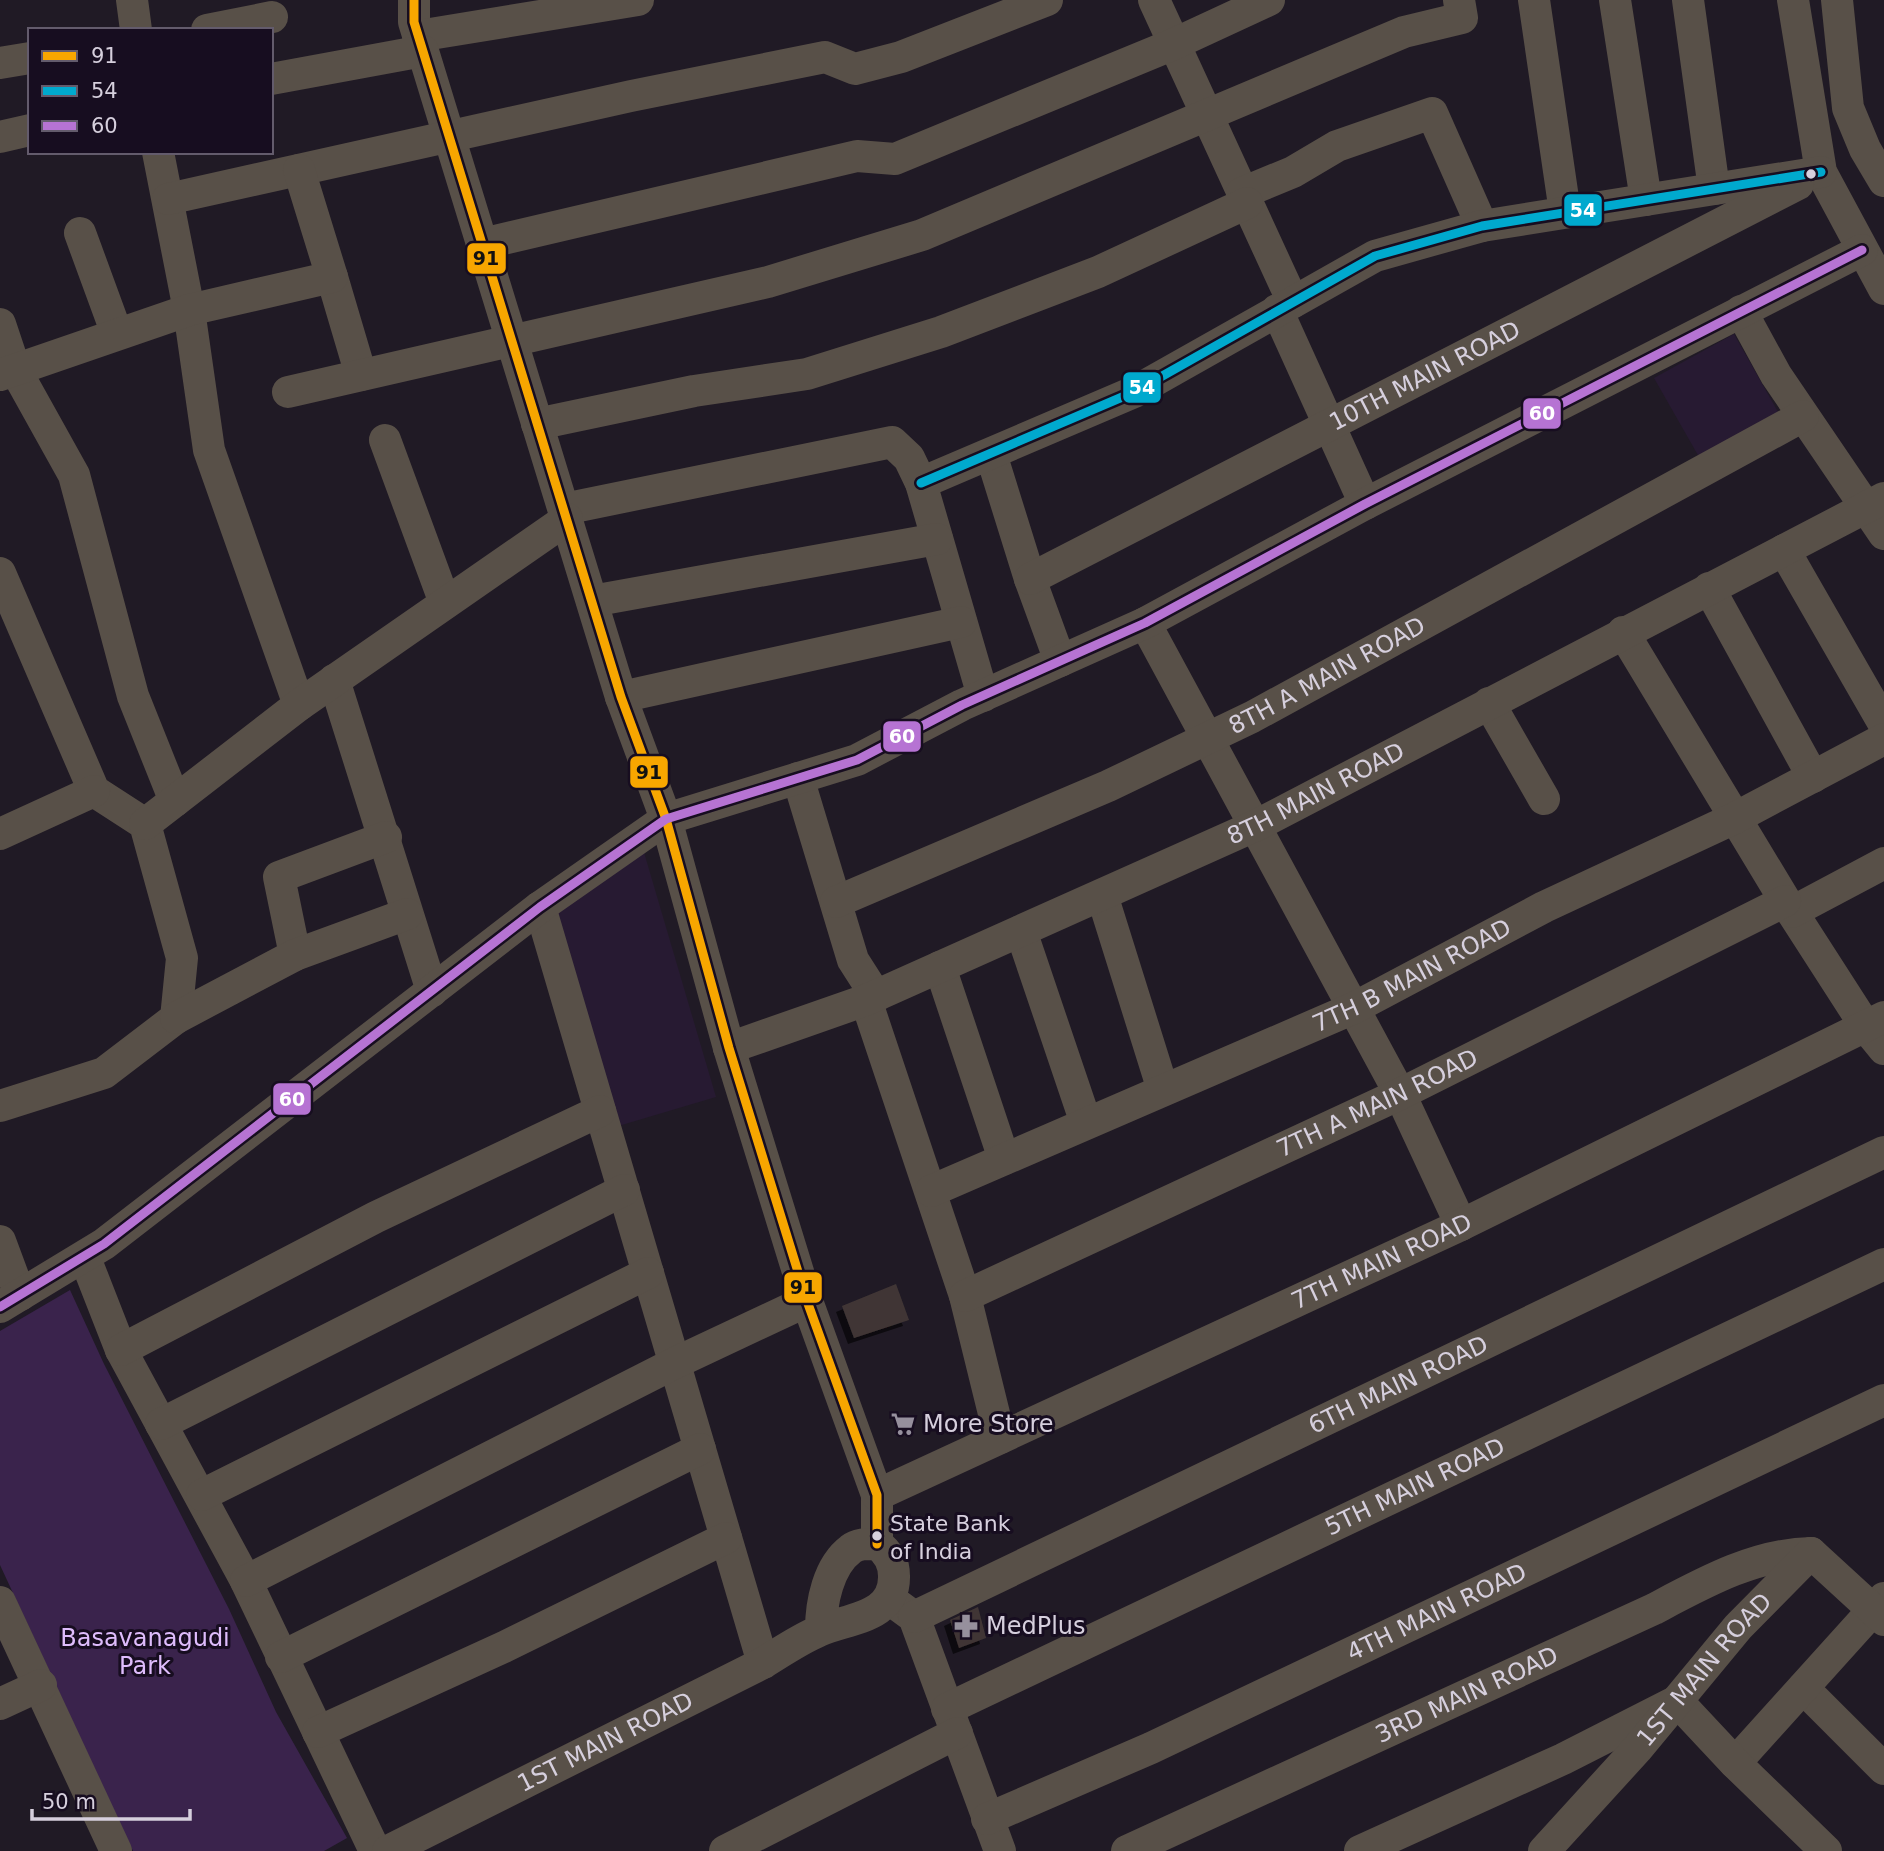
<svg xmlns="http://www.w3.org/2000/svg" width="1884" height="1851" viewBox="0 0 1884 1851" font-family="'DejaVu Sans',sans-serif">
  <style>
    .built { fill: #271a32 }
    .green { fill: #3a234c }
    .building { fill: #413635; filter: url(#shadow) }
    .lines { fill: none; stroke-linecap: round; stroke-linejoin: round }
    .minor { stroke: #585048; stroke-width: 32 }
    .bus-1-casing { stroke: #170d20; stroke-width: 14 }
    .bus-2-casing { stroke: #170d20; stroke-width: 14 }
    .bus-3-casing { stroke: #170d20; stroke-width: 14 }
    .bus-1 { stroke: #f7a600; stroke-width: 9 }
    .bus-2 { stroke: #00a9ce; stroke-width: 9 }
    .bus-3 { stroke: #b673d3; stroke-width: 9 }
    .bus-dot { fill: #d6cfdd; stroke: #170d20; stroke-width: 2.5 }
    .labels { text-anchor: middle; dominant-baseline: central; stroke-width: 6; stroke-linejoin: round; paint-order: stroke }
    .bus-label { font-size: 22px; fill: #d6cfdd; stroke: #170d20; text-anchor: start }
    .street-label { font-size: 24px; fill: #d6cfdd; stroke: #170d20 }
    .poi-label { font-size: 24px; fill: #d6cfdd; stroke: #170d20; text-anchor: start }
    .park-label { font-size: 24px; fill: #debcfc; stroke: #170d20 }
    .line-badge { stroke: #170d20; stroke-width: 2.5 }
    .badge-label { font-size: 19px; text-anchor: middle; font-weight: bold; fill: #fff }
    .pale-badge-label { font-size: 19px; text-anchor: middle; font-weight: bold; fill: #111 }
  </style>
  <defs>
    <filter id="shadow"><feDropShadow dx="-6" dy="6" stdDeviation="0" flood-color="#0009"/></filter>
  </defs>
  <rect width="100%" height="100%" fill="#201a25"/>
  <!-- built -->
  <g class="built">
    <polygon points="1734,334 1782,419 1703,464 1654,378"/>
    <polygon points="643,849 716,1097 615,1127 553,912"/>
  </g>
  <!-- green -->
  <polygon class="green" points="70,1290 104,1364 229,1609 276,1712 347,1838 324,1851 133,1851 0,1565 0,1331"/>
  <!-- building -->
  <g class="building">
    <polygon points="896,1284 909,1320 854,1338 842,1306"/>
    <polygon points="978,1607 986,1638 959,1648 950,1620"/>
  </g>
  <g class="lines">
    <!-- minor -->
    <g class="minor">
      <polyline points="132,0 136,30"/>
      <polyline points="414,0 414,22 621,697 666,819 729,1048 807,1301 877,1495 877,1544"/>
      <polyline points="1154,0 1293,302"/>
      <polyline points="1534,0 1565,212"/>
      <polyline points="1615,0 1646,200"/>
      <polyline points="1688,0 1714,189"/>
      <polyline points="1793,0 1821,172 1884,289"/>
      <polyline points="1837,0 1848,108 1865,149 1884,181"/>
      <polyline points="207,30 272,17"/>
      <polyline points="418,36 638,0"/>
      <polyline points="0,63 30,58"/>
      <polyline points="271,79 423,51"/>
      <polyline points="0,137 30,130"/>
      <polyline points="158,152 189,310 209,450 299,705"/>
      <polyline points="1242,193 1293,172 1337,146 1432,113 1482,226"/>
      <polyline points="168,199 631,96 825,57 855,69 901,57 1047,0"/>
      <polyline points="80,233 117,334"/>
      <polyline points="482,244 857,156 895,159 1174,44 1269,0"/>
      <polyline points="332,277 361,375"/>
      <polyline points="1277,310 1365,504"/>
      <polyline points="1741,311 1776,375 1884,534"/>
      <polyline points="0,324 15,369 74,475 133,696 175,801"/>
      <polyline points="0,375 189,310 332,277 299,170"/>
      <polyline points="288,392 768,282 922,235 1404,32 1462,18 1459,0"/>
      <polyline points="537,424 694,391 807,374 941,332 1098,272 1247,203"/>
      <polyline points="385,440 445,603"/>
      <polyline points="991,454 1030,579 1060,661"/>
      <polyline points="921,483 1134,392 1375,256 1482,226 1821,172"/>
      <polyline points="564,509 892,442 909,458 921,483 983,696"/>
      <polyline points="1784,550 1884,724"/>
      <polyline points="0,573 94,791 145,824 182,958 176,1018 104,1073 0,1106"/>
      <path id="s1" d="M1030 579 1798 184"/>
      <polyline points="1709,588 1813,777"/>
      <polyline points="592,601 937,539"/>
      <polyline points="1145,623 1400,1094 1461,1225"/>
      <polyline points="1623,632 1792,912 1866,1027 1884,1049"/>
      <polyline points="334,680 432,991"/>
      <polyline points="621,697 961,622"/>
      <polyline points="1489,703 1544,799"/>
      <polyline points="798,778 853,960 876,996"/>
      <polyline points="145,824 299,705 567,519"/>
      <polyline points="0,834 94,791"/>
      <polyline points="1102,895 1163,1090"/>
      <path id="s2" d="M836 902 1108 786 1252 717 1803 416"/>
      <polyline points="540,907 763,1663"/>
      <polyline points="1792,912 1884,863"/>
      <polyline points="1021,931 1086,1123"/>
      <polyline points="295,955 279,877 386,837"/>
      <polyline points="940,967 1004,1159"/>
      <polyline points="866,1000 965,1296 1000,1438"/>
      <polyline points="176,1018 295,955 407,914"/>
      <path id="s3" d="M729 1048 866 1000 1257 825 1884 498"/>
      <path id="s4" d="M931 1191 1354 1008 1544 907 1735 818 1884 739"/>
      <polyline points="0,1241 20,1295"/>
      <polyline points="85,1258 121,1350 246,1581 375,1851"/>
      <path id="s5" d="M965 1296 1400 1094 1785 901"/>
      <polyline points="0,1307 104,1244 540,907 666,819 857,760 962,705 1145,623 1365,504 1862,250"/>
      <polyline points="121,1350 376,1217 600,1111"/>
      <polyline points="161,1424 624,1190"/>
      <polyline points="202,1495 648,1273"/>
      <path id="s6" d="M877 1495 1461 1225 1884 1017"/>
      <polyline points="246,1581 675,1363 807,1301"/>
      <polyline points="0,1602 116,1851"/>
      <polyline points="899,1606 914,1617 1000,1851"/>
      <path id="s7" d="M914 1617 1884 1152"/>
      <polyline points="281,1657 700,1449"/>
      <polyline points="1803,1688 1884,1769"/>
      <polyline points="0,1704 41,1685"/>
      <path id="s8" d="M947 1709 1884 1264"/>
      <polyline points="318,1732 504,1647 726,1538"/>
      <polyline points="1735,1763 1884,1598"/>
      <path id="s9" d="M987 1819 1151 1748 1884 1400"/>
      <path id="s10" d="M388 1851 763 1663C781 1652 800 1639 819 1631 848 1618 895 1618 894 1576 894 1562 888 1552 877 1544 869 1544 858 1543 851 1549 828 1566 821 1603 821 1630"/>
      <polyline points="725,1851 957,1733"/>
      <path id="s11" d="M1127 1851 1654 1609C1703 1583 1755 1554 1811 1553"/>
      <polyline points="1360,1851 1563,1759 1677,1701 1735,1763 1826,1851"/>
      <path id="s12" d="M1544 1851 1637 1749 1738 1627 1811 1553 1884 1620"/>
    </g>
    <!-- bus-1 casing -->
    <g class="bus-1-casing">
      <polyline id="bus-1" points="414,0 414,22 621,697 666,819 729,1048 807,1301 877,1495 877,1544"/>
    </g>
    <!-- bus-2 casing -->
    <g class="bus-2-casing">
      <polyline id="bus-2" points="921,483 1134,392 1375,256 1482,226 1821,172"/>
    </g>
    <!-- bus-3 casing -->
    <g class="bus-3-casing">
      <polyline id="bus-3" points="0,1307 104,1244 540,907 666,819 857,760 962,705 1145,623 1365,504 1862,250"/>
    </g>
    <!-- bus-1 -->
    <use href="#bus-1" class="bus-1"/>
    <!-- bus-2 -->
    <use href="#bus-2" class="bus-2"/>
    <!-- bus-3 -->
    <use href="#bus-3" class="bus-3"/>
  </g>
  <!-- icons -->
  <defs>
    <g id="supermarket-bare" transform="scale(1.89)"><path d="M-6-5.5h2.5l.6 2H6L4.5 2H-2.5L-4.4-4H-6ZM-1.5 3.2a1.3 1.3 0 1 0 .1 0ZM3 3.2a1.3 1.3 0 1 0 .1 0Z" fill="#96909d" stroke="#170d20" stroke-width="2.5" paint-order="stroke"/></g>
    <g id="pharmacy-bare" transform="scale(1.89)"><path d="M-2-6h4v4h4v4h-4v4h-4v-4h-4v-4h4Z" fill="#96909d" stroke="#170d20" stroke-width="2.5" paint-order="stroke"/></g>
  </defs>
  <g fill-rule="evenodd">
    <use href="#supermarket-bare" x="903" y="1424"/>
    <use href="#pharmacy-bare" x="966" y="1626"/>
  </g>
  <!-- markers -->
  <g class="bus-dot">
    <circle cx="1811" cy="174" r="6"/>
    <circle cx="877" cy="1536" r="6"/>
  </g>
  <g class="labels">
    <!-- bus labels -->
    <g class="bus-label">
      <text x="890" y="1523">State Bank<tspan x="890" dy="28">of India</tspan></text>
    </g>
    <!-- street labels -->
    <g class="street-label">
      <text stroke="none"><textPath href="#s1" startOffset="444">10TH MAIN ROAD</textPath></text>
      <text stroke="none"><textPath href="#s2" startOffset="541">8TH A MAIN ROAD</textPath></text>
      <text stroke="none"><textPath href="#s3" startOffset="640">8TH MAIN ROAD</textPath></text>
      <text stroke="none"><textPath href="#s4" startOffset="527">7TH B MAIN ROAD</textPath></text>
      <text stroke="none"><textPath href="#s5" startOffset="455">7TH A MAIN ROAD</textPath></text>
      <text stroke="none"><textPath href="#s6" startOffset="556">7TH MAIN ROAD</textPath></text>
      <text stroke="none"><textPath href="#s7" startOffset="537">6TH MAIN ROAD</textPath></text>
      <text stroke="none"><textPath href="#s8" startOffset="518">5TH MAIN ROAD</textPath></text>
      <text stroke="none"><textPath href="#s9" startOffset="495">4TH MAIN ROAD</textPath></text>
      <text stroke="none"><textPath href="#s12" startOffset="242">1ST MAIN ROAD</textPath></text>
      <text stroke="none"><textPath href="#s11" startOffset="374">3RD MAIN ROAD</textPath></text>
      <text stroke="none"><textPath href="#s10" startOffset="243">1ST MAIN ROAD</textPath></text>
    </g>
    <!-- poi labels -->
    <g class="poi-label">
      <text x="923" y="1424">More Store</text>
      <text x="986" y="1626">MedPlus</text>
    </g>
    <!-- park labels -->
    <g class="park-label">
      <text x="145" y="1638">Basavanagudi<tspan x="145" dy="28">Park</tspan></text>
    </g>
  </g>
  <g class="line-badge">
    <rect x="1563" y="193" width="40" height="34" rx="7" fill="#00a9ce"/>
    <rect x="466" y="242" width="41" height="33" rx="7" fill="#f7a600"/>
    <rect x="1122" y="371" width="40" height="33" rx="7" fill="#00a9ce"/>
    <rect x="1522" y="397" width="40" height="33" rx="7" fill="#b673d3"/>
    <rect x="882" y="720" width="40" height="33" rx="7" fill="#b673d3"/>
    <rect x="629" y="755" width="40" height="34" rx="7" fill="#f7a600"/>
    <rect x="272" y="1082" width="40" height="34" rx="7" fill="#b673d3"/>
    <rect x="783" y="1271" width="40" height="33" rx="7" fill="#f7a600"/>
  </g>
  <g class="badge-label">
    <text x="1583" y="217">54</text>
    <text x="1142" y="394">54</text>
    <text x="1542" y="420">60</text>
    <text x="902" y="743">60</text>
    <text x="292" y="1106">60</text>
  </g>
  <g class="pale-badge-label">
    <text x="486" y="265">91</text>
    <text x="649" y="779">91</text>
    <text x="803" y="1294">91</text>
  </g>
  <!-- legend -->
  <rect x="28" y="28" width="245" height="126" fill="#170d20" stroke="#635b6c" stroke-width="2"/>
  <rect x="42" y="51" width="35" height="10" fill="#f7a600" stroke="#635b6c" stroke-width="2"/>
  <text x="91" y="63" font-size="21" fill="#d6cfdd">91</text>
  <rect x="42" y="86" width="35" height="10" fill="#00a9ce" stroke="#635b6c" stroke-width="2"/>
  <text x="91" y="98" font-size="21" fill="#d6cfdd">54</text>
  <rect x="42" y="121" width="35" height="10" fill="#b673d3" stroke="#635b6c" stroke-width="2"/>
  <text x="91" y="133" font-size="21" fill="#d6cfdd">60</text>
  <!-- scale -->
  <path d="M32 1809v10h158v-10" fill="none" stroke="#d6cfdd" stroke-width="3.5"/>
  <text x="42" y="1809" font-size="21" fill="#d6cfdd" stroke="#170d20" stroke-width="5" paint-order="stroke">50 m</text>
</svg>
